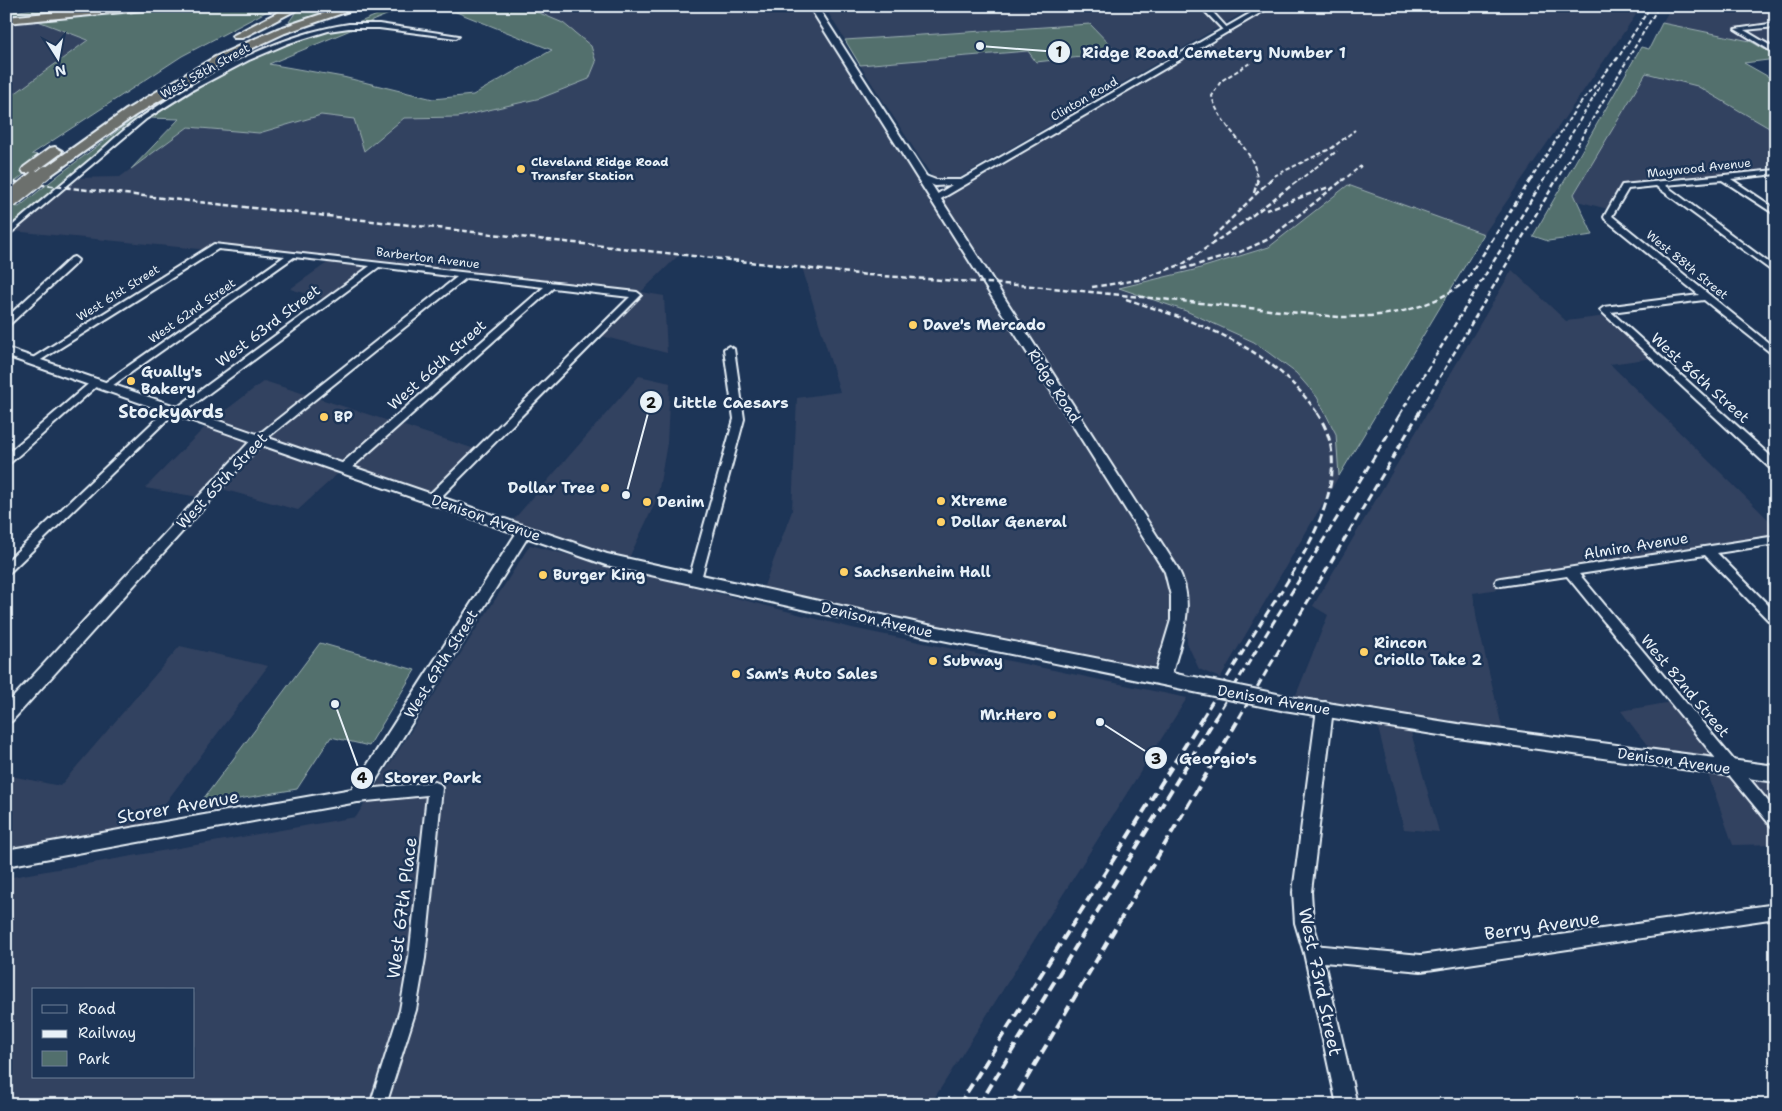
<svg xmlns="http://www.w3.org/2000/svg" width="1782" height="1111" viewBox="0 0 1782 1111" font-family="'Shantell Sans',sans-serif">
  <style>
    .built { fill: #334260; fill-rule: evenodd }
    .green { fill: #526f6d; stroke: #9db0b2 }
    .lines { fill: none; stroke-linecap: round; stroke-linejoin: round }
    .minor-casing { stroke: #e8f1f8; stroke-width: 4 }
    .tertiary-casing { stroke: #e8f1f8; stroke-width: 4 }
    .secondary-casing { stroke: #e8f1f8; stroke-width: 4 }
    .motorway-casing { stroke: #e8f1f8; stroke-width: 4 }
    .minor { fill: #1d3557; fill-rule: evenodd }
    .tertiary { fill: #1d3557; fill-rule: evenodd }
    .secondary { fill: #1d3557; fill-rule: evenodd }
    .motorway { fill: #6c706d; fill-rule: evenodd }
    .rail-far3 { stroke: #e8f1f8; stroke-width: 2; stroke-dasharray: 4.5 2.5; stroke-linecap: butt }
    .rail-far2 { stroke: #e8f1f8; stroke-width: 2.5; stroke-dasharray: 5.5 3; stroke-linecap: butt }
    .rail-far1 { stroke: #e8f1f8; stroke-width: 3; stroke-dasharray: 8 4; stroke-linecap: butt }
    .rail { stroke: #e8f1f8; stroke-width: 4; stroke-dasharray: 10 5; stroke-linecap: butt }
    .secondary-bridge-casing { stroke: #e8f1f8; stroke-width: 19; stroke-linecap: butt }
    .motorway-bridge-far1-casing { stroke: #e8f1f8; stroke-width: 14; stroke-linecap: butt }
    .motorway-bridge-casing { stroke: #e8f1f8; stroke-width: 19; stroke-linecap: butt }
    .secondary-bridge { stroke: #1d3557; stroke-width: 15 }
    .motorway-bridge-far1 { stroke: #6c706d; stroke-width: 12 }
    .motorway-bridge { stroke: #6c706d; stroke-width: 16 }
    .poi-dot { fill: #ffd166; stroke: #1d3557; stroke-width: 2 }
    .labels { text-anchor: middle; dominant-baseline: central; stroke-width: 5; stroke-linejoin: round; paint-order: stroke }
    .far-street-label { font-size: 12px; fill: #e8f1f8; stroke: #1d3557 }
    .far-poi-label { font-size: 12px; font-weight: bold; fill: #e8f1f8; stroke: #1d3557; text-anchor: start }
    .poi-label { font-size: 15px; font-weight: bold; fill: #e8f1f8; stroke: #1d3557; text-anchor: start }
    .street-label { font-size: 15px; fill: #e8f1f8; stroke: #1d3557 }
    .quarter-label { font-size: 18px; font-weight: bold; fill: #e8f1f8; stroke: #1d3557 }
    .near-street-label { font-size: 18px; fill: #e8f1f8; stroke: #1d3557 }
    .leader { fill: none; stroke: #e8f1f8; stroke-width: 2 }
    .callout-dot { fill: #e8f1f8; stroke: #1d3557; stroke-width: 2 }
    .mark-label { font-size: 15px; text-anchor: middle; font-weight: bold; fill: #111 }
    .callout-label { font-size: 16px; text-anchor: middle; font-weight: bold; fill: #e8f1f8; stroke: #1d3557; stroke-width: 5; stroke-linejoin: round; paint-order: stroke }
  </style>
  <rect width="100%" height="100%" fill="#1d3557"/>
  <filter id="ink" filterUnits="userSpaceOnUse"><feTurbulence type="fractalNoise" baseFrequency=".02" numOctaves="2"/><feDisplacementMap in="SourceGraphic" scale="10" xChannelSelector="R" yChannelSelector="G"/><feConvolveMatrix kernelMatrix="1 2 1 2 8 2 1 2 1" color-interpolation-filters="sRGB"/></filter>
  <g filter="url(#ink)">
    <!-- built -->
    <g class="built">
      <polygon points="523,6 813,6 1130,504 1179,596 1162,678 761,594 792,511 797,398 840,392 802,267 680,254 641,292 664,296 667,353 598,335 637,296 377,265 329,300 290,289 330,261 217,246 210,250 12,231 73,178 120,177 188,127 259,133 321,115 354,119 365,151 404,118 458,117 541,98 589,79 563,23"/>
      <polygon points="824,6 1255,6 940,189 860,65 1029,51 1036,62 1117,53 1037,27 845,40"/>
      <polygon points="1274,6 1642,6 1484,234 1348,185 1269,247 1194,270 1120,288 1186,311 1254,342 1296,373 1317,397 1336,434 1339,476 1220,678 1199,669 1187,643 1185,596 1176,568 1148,518 941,200"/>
      <polygon points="1672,6 1776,6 1776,56 1750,41 1662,23"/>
      <polygon points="39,16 38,21 88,40 6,100 6,20"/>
      <polygon points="1646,73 1697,86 1776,132 1776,168 1622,185 1608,209 1577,201 1574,194"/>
      <polygon points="1512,270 1566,321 1607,316 1653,358 1610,364 1776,527 1776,544 1473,593 1477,621 1506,744 1410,729 1439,832 1404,829 1377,724 1290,710 1328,615 1313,606"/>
      <polygon points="639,376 670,383 667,443 657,499 626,564 508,526"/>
      <polygon points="264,381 395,423 481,451 432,499 344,468 298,510 215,487 205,498 145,488 209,423"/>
      <path d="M530 545 852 628 1187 698 930 1105H6V878L356 817ZM34 990H194V1077H34Z"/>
      <polygon points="180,646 268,666 142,834 6,858 6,775 60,786"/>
      <polygon points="1672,702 1734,777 1776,781 1776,844 1733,845 1708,774 1664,767 1621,711"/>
    </g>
    <!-- green -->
    <g class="green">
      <polygon points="53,6 115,6 6,16 6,13"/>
      <polygon points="192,6 277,6 182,56 32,154 47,156 6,189 6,100 88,40 38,21"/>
      <polygon points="305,6 350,6 295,23 289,22 297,10"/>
      <polygon points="399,6 408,6 269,64 343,77 433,99 473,95 552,50 441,6 523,6 563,23 591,46 596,62 589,79 541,98 458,117 404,118 364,151 354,119 321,115 259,133 188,127 131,169 179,119 150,118 237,65 284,45 327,31 348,27"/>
      <polygon points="1662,23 1750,41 1776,56 1776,59 1744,63 1776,81 1776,132 1697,86 1646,73 1574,194 1593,235 1548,241 1533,236 1641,47 1649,49"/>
      <polygon points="1090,24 1118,53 1036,62 1028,51 860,65 845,40"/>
      <polygon points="135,118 141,118 6,233 6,208 9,205 19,207 60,174"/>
      <polygon points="1348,185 1484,234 1339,476 1336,434 1317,397 1296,373 1254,342 1186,311 1119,288 1194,270 1269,247"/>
      <polygon points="320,643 415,670 369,746 331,737 297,789 198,806"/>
    </g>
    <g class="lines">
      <!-- minor casing -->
      <g class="minor-casing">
        <g id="minor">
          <polygon points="1200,6 1207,6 1229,30 1229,32 1225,32"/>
          <polygon points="1776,23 1776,27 1744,30 1776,49 1776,54 1735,29"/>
          <path d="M349 24H379L459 36 456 38 379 28H349L328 31 289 43 249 60 192 90 146 119 6 237V231C36 205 66 180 96 155 111 142 126 127 143 116 200 76 280 34 349 24Z"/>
          <polygon points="1776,170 1776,174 1731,179 1776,209 1776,215 1722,180 1665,185 1776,268 1776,274 1656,186 1628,189 1612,216 1776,349 1776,357 1704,300 1611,312 1776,461 1776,470 1772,470 1600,310 1604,307 1699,295 1605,219 1604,217 1622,185"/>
          <polygon points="214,244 637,292 641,295 436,502 432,503 427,499 428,496 630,297 553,288 348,471 340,471 339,468 340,465 544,287 466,278 262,442 254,442 253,440 254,438 457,277 379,267 181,414 178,415 174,413 10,572 6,573 6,562 168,408 171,407 175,409 370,266 294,257 109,388 103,388 101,386 103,384 285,256 218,249 36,363 30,363 28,361"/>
          <polygon points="74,257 78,260 77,262 9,325 6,326 6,318 71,258"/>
          <polygon points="729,346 734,349 744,419 701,579 699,582 691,582 689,579 734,419 724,349"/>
          <polygon points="96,379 101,382 99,384 10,463 6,464 6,455 93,380"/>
          <polygon points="1776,536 1776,544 1717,553 1776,613 1776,626 1772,624 1705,555 1579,574 1776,811 1776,828 1771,826 1567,576 1501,586 1497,585 1495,582 1497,579 1501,578"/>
          <polygon points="435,782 440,784 442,788 425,958 416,1010 386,1105 370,1105 400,1010 409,958 427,795 357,802 352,800 350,796 352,792 357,790"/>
          <polygon points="1776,904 1776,918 1421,971 1313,961 1308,958 1305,953 1308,948 1313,945 1421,955"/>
        </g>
      </g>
      <!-- tertiary casing -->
      <g class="tertiary-casing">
        <g id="tertiary">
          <polygon points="1263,6 1272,6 939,200 933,200 931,198 952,185 935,186 918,178 923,175 936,180 961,180"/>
          <polygon points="258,436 262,437 264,440 262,443 12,721 6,723 6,705 254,437"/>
          <polygon points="524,527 529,529 531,532 529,535 363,801 6,866 6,850 352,789 519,529"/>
          <polygon points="1325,702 1331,704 1333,709 1311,892 1313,923 1322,953 1357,1105 1337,1105 1304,953 1295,923 1293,892 1317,709 1319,704"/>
        </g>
      </g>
      <!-- secondary casing -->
      <g class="secondary-casing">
        <g id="secondary">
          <path d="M809 6H817L1177 567C1197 602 1182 638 1172 673L1198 679 1200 684 1198 689 1192 691 918 635 606 565 6 356V348L607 554 918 623 1156 670 1171 620V596L1165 572Z"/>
          <polygon points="1284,696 1458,724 1776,766 1776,782 1458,738 1284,710 1278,708 1276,703 1278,698"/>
        </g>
      </g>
      <!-- motorway casing -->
      <g class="motorway-casing">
        <g id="motorway">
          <polygon points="119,6 160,6 155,9 6,23 6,17"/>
          <polygon points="290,6 304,6 242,38 234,38 232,36"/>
          <polygon points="346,6 363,6 285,33 223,62 134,116 51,175 41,175 39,172 126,110 215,57 277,29"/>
          <polygon points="55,147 62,151 60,154 34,173 24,173 22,170 24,167 50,148"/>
        </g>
      </g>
      <!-- minor -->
      <use href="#minor" class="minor"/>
      <!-- tertiary -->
      <use href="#tertiary" class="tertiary"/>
      <!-- secondary -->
      <use href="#secondary" class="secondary"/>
      <!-- motorway -->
      <use href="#motorway" class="motorway"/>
      <!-- rail-far3 -->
      <g class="rail-far3">
        <polyline points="1616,61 1651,6"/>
        <path d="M1250 63 1221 81 1212 96C1219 128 1257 149 1257 181"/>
        <polyline points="1269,181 1274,176 1332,148 1355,130"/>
        <polyline points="1298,181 1337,151"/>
        <polyline points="1342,181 1361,166"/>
        <polyline points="1530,181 1575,110 1619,56"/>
        <polyline points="1543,181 1603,82"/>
        <polyline points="1556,181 1659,6"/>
      </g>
      <!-- rail-far2 -->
      <g class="rail-far2">
        <path d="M6 181 868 275 1032 286 1339 317C1386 317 1428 311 1466 281L1531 179"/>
        <polyline points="1254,193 1258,179"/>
        <polyline points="1266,210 1329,187"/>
        <polyline points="1213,237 1271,179"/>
        <polyline points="1182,269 1238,253 1269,239 1344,179"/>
        <polyline points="1092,287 1138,280 1183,264 1241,224 1300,179"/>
        <path d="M1126 299C1202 324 1271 346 1318 414"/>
        <polyline points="1400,414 1544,179"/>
        <polyline points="1418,414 1557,179"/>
      </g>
      <!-- rail-far1 -->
      <g class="rail-far1">
        <path d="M1202 718C1222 686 1242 653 1262 621 1297 566 1362 478 1317 413"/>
        <polyline points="1215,718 1401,413"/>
        <polyline points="1239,718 1419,413"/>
      </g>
      <!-- rail -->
      <g class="rail">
        <polyline points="959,1105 1203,717"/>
        <polyline points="979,1105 1216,717"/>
        <polyline points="1011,1105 1240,717"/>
      </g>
      <!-- secondary-bridge casing -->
      <g class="secondary-bridge-casing">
        <polyline id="secondary-bridge" points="1192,684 1284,703"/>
      </g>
      <!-- motorway-bridge-far1 casing -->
      <g class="motorway-bridge-far1-casing">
        <polyline id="motorway-bridge-far1" points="35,181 46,172"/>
      </g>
      <!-- motorway-bridge casing -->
      <g class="motorway-bridge-casing">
        <polyline id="motorway-bridge" points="10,200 36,179"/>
      </g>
      <!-- secondary-bridge -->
      <use href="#secondary-bridge" class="secondary-bridge"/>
      <!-- motorway-bridge-far1 -->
      <use href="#motorway-bridge-far1" class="motorway-bridge-far1"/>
      <!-- motorway-bridge -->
      <use href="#motorway-bridge" class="motorway-bridge"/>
    </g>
  </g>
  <!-- markers -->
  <g class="poi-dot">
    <circle cx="521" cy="169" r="5"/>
    <circle cx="913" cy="325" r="5"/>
    <circle cx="131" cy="381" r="5"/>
    <circle cx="324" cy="417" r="5"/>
    <circle cx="605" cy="488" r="5"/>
    <circle cx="941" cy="501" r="5"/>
    <circle cx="647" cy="502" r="5"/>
    <circle cx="941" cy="522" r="5"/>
    <circle cx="844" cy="572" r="5"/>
    <circle cx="543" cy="575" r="5"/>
    <circle cx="1364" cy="652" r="5"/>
    <circle cx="933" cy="661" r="5"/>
    <circle cx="736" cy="674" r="5"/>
    <circle cx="1052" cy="715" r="5"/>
  </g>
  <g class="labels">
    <!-- far-street labels -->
    <g class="far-street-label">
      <text transform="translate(205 71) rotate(-29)">West 58th Street</text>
      <text transform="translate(1084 99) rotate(-30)">Clinton Road</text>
      <text transform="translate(1699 168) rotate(-6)">Maywood Avenue</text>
      <text transform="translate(428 258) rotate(7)">Barberton Avenue</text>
      <text transform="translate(1687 265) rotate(39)">West 88th Street</text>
      <text transform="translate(118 293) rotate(-32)">West 61st Street</text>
      <text transform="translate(192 311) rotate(-35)">West 62nd Street</text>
    </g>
    <!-- far-poi labels -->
    <g class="far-poi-label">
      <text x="531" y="162">Cleveland Ridge Road<tspan x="531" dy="14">Transfer Station</tspan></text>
    </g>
    <!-- poi labels -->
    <g class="poi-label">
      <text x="923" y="325">Dave's Mercado</text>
      <text x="141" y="372">Gually's<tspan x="141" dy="17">Bakery</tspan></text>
      <text x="334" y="417">BP</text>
      <text x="595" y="488" text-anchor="end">Dollar Tree</text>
      <text x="951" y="501">Xtreme</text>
      <text x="657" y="502">Denim</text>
      <text x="951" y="522">Dollar General</text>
      <text x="854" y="572">Sachsenheim Hall</text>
      <text x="553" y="575">Burger King</text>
      <text x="1374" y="643">Rincon<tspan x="1374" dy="17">Criollo Take 2</tspan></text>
      <text x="943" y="661">Subway</text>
      <text x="746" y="674">Sam's Auto Sales</text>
      <text x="1042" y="715" text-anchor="end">Mr.Hero</text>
    </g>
    <!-- street labels -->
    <g class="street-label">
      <text transform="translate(268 326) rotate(-37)">West 63rd Street</text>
      <text transform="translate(437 365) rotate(-42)">West 66th Street</text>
      <text transform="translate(1700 378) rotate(42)">West 86th Street</text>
      <text transform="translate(1054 386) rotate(57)">Ridge Road</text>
      <text transform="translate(222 481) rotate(-47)">West 65th Street</text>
      <text transform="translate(486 518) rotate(19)">Denison Avenue</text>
      <text transform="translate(1636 546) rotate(-9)">Almira Avenue</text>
      <text transform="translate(877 620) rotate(13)">Denison Avenue</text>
      <text transform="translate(441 664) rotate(-58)">West 67th Street</text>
      <text transform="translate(1685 686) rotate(50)">West 82nd Street</text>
      <text transform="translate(1274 700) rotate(10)">Denison Avenue</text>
      <text transform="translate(1674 761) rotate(8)">Denison Avenue</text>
    </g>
    <!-- quarter labels -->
    <g class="quarter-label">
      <text x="171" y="412">Stockyards</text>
    </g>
    <!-- near-street labels -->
    <g class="near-street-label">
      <text transform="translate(178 807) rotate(-10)">Storer Avenue</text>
      <text transform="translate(402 908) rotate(-83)">West 67th Place</text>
      <text transform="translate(1542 926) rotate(-8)">Berry Avenue</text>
      <text transform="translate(1320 982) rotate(78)">West 73rd Street</text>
    </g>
  </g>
  <!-- callouts -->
  <path class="leader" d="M980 46L1059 52M626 495L651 402M1100 722L1156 758M335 704L362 778"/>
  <g class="callout-dot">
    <circle cx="980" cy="46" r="5"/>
    <circle cx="626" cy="495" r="5"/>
    <circle cx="1100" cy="722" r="5"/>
    <circle cx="335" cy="704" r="5"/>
    <circle cx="1059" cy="52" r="12"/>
    <circle cx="651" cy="402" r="12"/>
    <circle cx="1156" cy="758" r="12"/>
    <circle cx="362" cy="778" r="12"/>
  </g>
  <g class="mark-label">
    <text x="1059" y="57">1</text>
    <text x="651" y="408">2</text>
    <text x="1156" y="764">3</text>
    <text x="362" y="783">4</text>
  </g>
  <g class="callout-label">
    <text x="1214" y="58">Ridge Road Cemetery Number 1</text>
    <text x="731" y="408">Little Caesars</text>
    <text x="1218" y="764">Georgio's</text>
    <text x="433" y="783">Storer Park</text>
  </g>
  <!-- margin -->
  <rect width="1782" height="1111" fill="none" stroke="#1d3557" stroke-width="25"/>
  <rect x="12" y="12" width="1757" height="1086" fill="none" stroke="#e8f1f8" stroke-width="2" filter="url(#ink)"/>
  <!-- legend -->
  <rect x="32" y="988" width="162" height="90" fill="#1d3557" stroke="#6e8097"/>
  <rect x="42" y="1005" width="25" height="8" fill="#1d3557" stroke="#6e8097"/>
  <text x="78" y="1014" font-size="15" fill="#e8f1f8">Road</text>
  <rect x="42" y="1030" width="25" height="8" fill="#e8f1f8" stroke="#6e8097"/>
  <text x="78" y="1038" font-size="15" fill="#e8f1f8">Railway</text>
  <rect x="42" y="1051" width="25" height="15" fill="#526f6d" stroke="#6e8097"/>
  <text x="78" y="1064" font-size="15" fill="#e8f1f8">Park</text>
  <!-- north arrow -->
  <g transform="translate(58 58) rotate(169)" stroke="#1d3557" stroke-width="4" paint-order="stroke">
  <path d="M0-4L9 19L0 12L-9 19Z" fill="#e8f1f8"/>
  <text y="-8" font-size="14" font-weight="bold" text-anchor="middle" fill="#e8f1f8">N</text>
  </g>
</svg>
